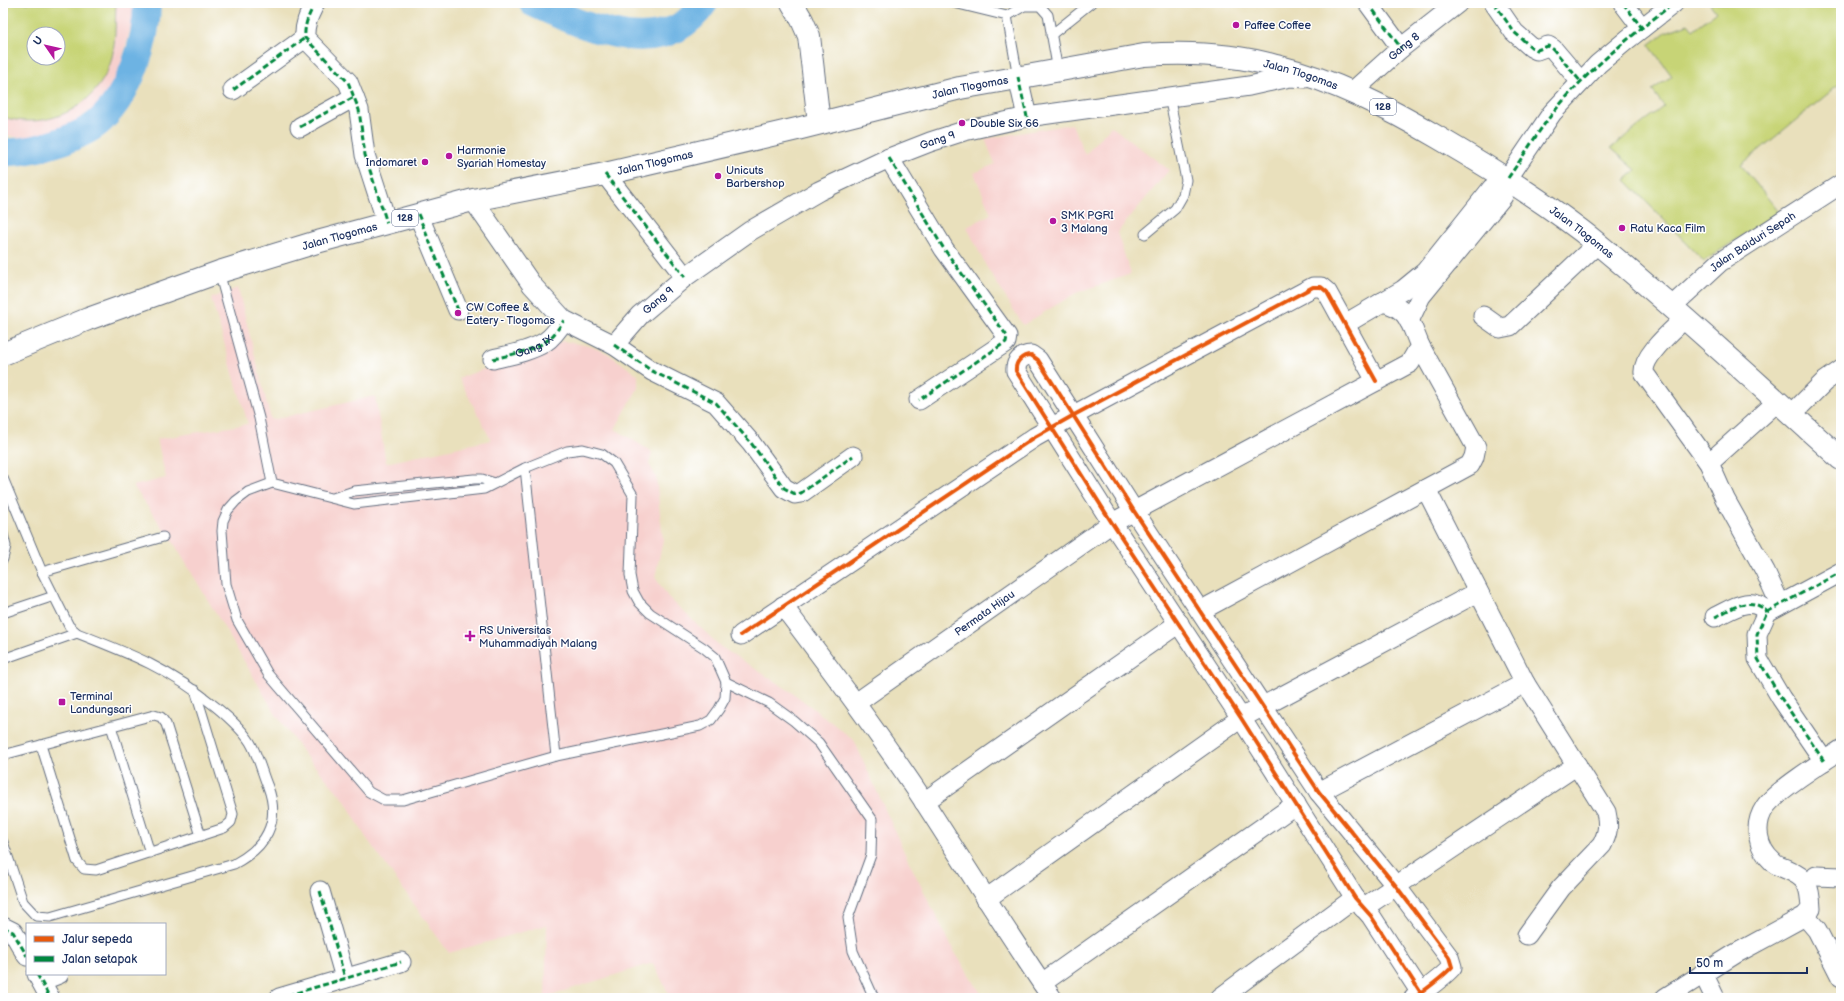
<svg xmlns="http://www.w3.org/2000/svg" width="1844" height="1001" viewBox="0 0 1844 1001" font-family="'Balsamiq Sans',sans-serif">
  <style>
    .built { fill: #f7d0ce; fill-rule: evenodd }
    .green { fill: #c7d476; stroke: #71826a; fill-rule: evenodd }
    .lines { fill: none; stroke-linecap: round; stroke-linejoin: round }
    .river { stroke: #6db3e3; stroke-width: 28 }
    .service-casing { stroke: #636d7f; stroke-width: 11 }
    .minor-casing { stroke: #636d7f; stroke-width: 21 }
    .secondary-casing { stroke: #636d7f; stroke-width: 24 }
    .primary-casing { stroke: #636d7f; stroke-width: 24 }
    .service { stroke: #fff; stroke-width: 9 }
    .minor { stroke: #fff; stroke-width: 19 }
    .secondary { stroke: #fff; stroke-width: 22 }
    .primary { stroke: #fff; stroke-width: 22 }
    .quiet { stroke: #00873e; stroke-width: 3; stroke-dasharray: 6 3; stroke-linecap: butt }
    .cycleway-casing { stroke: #fff; stroke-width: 6 }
    .cycleway { stroke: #e8590c; stroke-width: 4 }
    .poi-dot { fill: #b5179e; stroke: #fff; stroke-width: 1.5 }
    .labels { text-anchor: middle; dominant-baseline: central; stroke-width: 3; stroke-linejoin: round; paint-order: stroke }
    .shield { fill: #fff; stroke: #5f6d8e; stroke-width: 1 }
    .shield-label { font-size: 10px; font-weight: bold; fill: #1b2f5e }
    .poi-label { font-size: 11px; fill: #1b2f5e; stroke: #fff; text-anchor: start }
    .street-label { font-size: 11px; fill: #1b2f5e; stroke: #fff }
  </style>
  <rect width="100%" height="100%" fill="#fff"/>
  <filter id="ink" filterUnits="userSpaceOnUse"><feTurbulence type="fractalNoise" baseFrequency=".025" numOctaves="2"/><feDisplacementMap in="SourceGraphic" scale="8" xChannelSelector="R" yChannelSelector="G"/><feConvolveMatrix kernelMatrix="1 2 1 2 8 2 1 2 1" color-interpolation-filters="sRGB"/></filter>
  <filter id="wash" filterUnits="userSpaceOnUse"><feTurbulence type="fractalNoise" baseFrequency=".012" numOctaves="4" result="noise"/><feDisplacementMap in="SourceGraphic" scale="16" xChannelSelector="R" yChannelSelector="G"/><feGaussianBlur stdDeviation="0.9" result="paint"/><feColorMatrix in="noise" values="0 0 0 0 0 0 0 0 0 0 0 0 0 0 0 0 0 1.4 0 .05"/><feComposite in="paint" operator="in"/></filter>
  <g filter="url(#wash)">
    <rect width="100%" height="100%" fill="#e9e0bc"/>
    <!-- built -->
    <g class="built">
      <path d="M3 3H134L133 19 121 64 113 83 97 106 71 124 29 140 3 134ZM34 34H58V58H34Z"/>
      <polygon points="1072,124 1085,155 1111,126 1169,170 1117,233 1131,274 1076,293 1023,325 986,266 967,227 991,214 974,173 995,164 985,139"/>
      <polygon points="238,288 271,420 375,396 386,463 491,440 459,378 563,341 589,346 607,353 638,375 638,388 615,429 652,452 649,464 656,477 663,540 655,577 668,597 721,647 793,693 854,740 905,854 954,951 984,998 671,998 653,963 545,997 547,925 449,953 365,836 344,799 304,754 275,713 175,545 133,486 166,478 157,439 248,424 211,298"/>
    </g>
    <!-- green -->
    <g class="green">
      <path d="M3 3H116C115 22 116 43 111 61 97 107 48 131 3 117ZM34 34H58V58H34Z"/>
      <polygon points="1711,3 1838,3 1841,7 1841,83 1741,165 1779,212 1704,261 1625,180 1636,170 1611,148 1664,106 1652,90 1672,76 1649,45 1666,32 1688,24 1693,30 1716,12 1710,4"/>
    </g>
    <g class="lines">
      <!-- river -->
      <g class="river">
        <path d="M533 3C586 27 662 65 704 3"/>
        <path d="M3 152C28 154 83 138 101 120 130 92 147 43 147 3"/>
      </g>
    </g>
  </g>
  <g filter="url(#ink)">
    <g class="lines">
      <!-- service casing -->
      <g class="service-casing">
        <g id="service">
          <polyline points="954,3 1007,16 1024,6 1040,6 1048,15 1058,71"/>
          <polyline points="1007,16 1018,77"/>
          <polyline points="1051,35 1091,3"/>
          <polyline points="1145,234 1175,209 1183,195 1186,180 1169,96"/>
          <polyline points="219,272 259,418 272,483 248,492 236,501 228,510 223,521 222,531 226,584 237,620 268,674 369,792 384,800 403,800 556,756 700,726 711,720 719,709 725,698 726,682 715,657 704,648 650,613 639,602 633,591 630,575 633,495 614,463 602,454 583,449 567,451 525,468 484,489 354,504 272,483"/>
          <polyline points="525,468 556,756"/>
          <path d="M3 478 42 572 69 626 77 633C131 654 170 669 216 707 228 717 241 728 250 742 258 755 262 773 268 787 281 822 266 847 234 864L50 917 36 916 23 902 3 842"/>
          <polyline points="333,498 354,491 474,479 482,479 495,483"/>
          <polyline points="3,534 6,546 3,559"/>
          <polyline points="42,572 163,537"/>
          <polyline points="3,613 54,596"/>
          <polyline points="3,659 77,633"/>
          <polyline points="726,682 769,703 794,721 819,743 872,819 871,855 848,918 853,951 874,998"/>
          <polyline points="111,726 150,853"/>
          <polyline points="41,745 77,861 84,869 96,870 224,828 231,822 233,814 195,690"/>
          <polyline points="3,755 154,715 161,717 166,724 201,836"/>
        </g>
      </g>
      <!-- minor casing -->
      <g class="minor-casing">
        <g id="minor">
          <path d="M315 3C309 15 304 24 305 38L348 82 359 110 365 155 387 223"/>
          <polyline points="1368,3 1401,48"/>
          <polyline points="1494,3 1514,32 1531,47 1537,50 1548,46 1553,49 1581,82"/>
          <polyline points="1623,3 1642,28"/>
          <polyline points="1018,77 1027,117"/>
          <polyline points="233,90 305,38"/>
          <path id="s1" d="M1352 92 1401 48 1458 3"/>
          <polyline points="300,127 354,97"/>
          <polyline points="889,158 944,249 1007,336 1006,342 919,400"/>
          <polyline points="605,174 685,277"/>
          <polyline points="473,200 532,285 564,320 614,345 652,371 716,403 751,443 784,488 795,494 801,493 853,456"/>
          <polyline points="418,214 458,310"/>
          <path id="s2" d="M1671 307 1720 262 1841 184"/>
          <polyline points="1483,316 1500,328 1510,326 1597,244"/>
          <path d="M1684 319C1672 331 1642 356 1644 373L1709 463 1725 499 1765 571 1780 604"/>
          <polyline points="1409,321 1421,296 1503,196 1508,178 1552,113 1598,64 1628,39 1674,3"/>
          <polyline points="1345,324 1403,290 1425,272 1492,188 1508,178"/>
          <path id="s3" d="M614 345 640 315 685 277 750 231 819 191 889 158 930 142 964 131 1027 117 1249 86 1290 77 1306 78"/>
          <path d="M493 359C510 355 531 351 545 342 553 337 559 328 564 320"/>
          <polyline points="1791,415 1824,382 1841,370"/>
          <polyline points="1709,463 1777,402"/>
          <path d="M1426 489 1525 683 1606 812C1609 825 1608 833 1602 845L1561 888 1527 935"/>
          <path d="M783 606C832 671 880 735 925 803 967 868 1008 934 1052 998"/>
          <polyline points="1200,611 1470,465 1474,457 1476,447 1420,346"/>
          <path d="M1715 617C1732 609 1751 594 1767 612"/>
          <polyline points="741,635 1035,437 1074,415 1313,287 1321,287 1327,292 1376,381"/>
          <path id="s4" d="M856 703 1112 523 1410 363 1420 346C1410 323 1409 308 1382 302"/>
          <polyline points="1824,761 1781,698 1758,659 1757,634 1767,612 1841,572"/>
          <polyline points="1319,792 1525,683"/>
          <polyline points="924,802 1179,623"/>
          <polyline points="1816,876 1841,877"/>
          <polyline points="320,891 345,978"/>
          <polyline points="986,899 1241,718 1478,592"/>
          <polyline points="1363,908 1577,765"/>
          <polyline points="1805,916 1817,930 1841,977"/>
          <polyline points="3,927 13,932 27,956"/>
          <polyline points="1703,973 1715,998"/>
          <polyline points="37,974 50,998"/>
          <polyline points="41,981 59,974"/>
          <polyline points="1042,983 1296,804"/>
          <polyline points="279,998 401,962"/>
          <polyline points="1220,998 1355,898"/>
          <path d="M1414 998C1426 989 1441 979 1452 967L1449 957 1396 886 1319 792 1134 511 1038 360 1031 355C1022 355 1015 362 1016 371L1112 523 1241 718 1355 898 1371 916 1421 993"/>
          <path d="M1665 998 1735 954 1805 916 1811 909C1810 886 1808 878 1786 869 1782 867 1776 866 1773 862 1757 848 1753 825 1765 807 1777 790 1822 762 1841 750"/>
        </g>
      </g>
      <!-- secondary casing -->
      <g class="secondary-casing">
        <polyline id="secondary" points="792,3 802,20 809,36 819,123"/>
      </g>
      <!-- primary casing -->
      <g class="primary-casing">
        <g id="primary">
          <path id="s5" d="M3 354 88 319 219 272 317 242 473 200 605 174 797 129 960 88 1144 55C1188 52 1233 54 1276 66 1334 80 1388 108 1439 138 1494 170 1549 204 1598 244 1682 313 1761 387 1841 459"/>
        </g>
      </g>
      <!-- service -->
      <use href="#service" class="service"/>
      <!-- minor -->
      <use href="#minor" class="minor"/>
      <!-- secondary -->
      <use href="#secondary" class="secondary"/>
      <!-- primary -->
      <use href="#primary" class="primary"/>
      <!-- quiet -->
      <g class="quiet">
        <path d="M315 3C309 15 304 24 305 38L348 82 359 110 365 155 387 223"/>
        <polyline points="1368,3 1401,48"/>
        <polyline points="1494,3 1514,32 1531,47 1537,50 1548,46 1553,49 1581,82"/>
        <polyline points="1623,3 1642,28"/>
        <polyline points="1018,77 1027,117"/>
        <polyline points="233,90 305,38"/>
        <polyline points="300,127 354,97"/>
        <polyline points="889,158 944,249 1007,336 1006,342 919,400"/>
        <polyline points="605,174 685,277"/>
        <path d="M1508 178C1523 157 1536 134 1553 113 1587 70 1631 36 1674 3"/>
        <polyline points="418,214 458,310"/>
        <polyline points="614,345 652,371 716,403 751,443 784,488 795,494 801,493 853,456"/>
        <path id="s6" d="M493 359C510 355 531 351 545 342 553 337 559 328 564 320"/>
        <path d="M1715 617C1732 609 1751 594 1767 612"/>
        <polyline points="1824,761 1781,698 1758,659 1757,634 1767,612 1841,572"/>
        <polyline points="320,891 345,978"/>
        <polyline points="3,927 13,932 27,956"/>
        <polyline points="37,974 50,998"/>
        <polyline points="279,998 401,962"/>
      </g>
      <!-- cycleway casing -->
      <g class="cycleway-casing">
        <g id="cycleway">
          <polyline points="741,635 1035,437 1074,415 1313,287 1321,287 1327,292 1376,381"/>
          <path d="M1414 998C1426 989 1441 979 1452 967L1449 957 1396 886 1319 792 1134 511 1038 360 1031 355C1022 355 1015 362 1016 371L1112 523 1241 718 1355 898 1371 916 1421 993"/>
        </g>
      </g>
      <!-- cycleway -->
      <use href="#cycleway" class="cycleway"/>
    </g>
  </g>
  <!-- markers -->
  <g class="poi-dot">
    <circle cx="1236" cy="25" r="4"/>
    <circle cx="962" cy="123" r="4"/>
    <circle cx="449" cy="156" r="4"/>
    <circle cx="425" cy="162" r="4"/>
    <circle cx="718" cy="176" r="4"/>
    <circle cx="1053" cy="221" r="4"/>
    <circle cx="1622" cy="228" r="4"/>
    <circle cx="458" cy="313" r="4"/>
    <path d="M468 630h4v4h4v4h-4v4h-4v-4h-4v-4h4z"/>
    <rect x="58" y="698" width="8" height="8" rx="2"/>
  </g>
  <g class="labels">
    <!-- shield labels -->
    <g class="shield">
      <rect x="1370" y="99" width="26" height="16" rx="3"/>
      <rect x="392" y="210" width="26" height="16" rx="3"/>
    </g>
    <g class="shield-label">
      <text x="1383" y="107">128</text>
      <text x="405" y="218">128</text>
    </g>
    <!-- poi labels -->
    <g class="poi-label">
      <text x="1244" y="25">Paffee Coffee</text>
      <text x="970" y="123">Double Six 66</text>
      <text x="457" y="150">Harmonie<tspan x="457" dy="13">Syariah Homestay</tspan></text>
      <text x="417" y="162" text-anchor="end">Indomaret</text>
      <text x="726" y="170">Unicuts<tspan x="726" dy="13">Barbershop</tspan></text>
      <text x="1061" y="215">SMK PGRI<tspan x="1061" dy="13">3 Malang</tspan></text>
      <text x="1630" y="228">Ratu Kaca Film</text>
      <text x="466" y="307">CW Coffee &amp;<tspan x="466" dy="13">Eatery - Tlogomas</tspan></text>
      <text x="479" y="630">RS Universitas<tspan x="479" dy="13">Muhammadiyah Malang</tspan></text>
      <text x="70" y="696">Terminal<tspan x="70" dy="13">Landungsari</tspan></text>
    </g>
    <!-- street labels -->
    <g class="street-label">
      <text stroke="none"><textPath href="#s1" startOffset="69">Gang 8</textPath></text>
      <text stroke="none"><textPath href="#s5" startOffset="1341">Jalan Tlogomas</textPath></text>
      <text stroke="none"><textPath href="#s5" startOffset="1005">Jalan Tlogomas</textPath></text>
      <text stroke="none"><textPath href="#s3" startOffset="387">Gang 9</textPath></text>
      <text stroke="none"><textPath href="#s5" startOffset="681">Jalan Tlogomas</textPath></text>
      <text stroke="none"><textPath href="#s5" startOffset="1665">Jalan Tlogomas</textPath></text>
      <text stroke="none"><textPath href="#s5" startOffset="357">Jalan Tlogomas</textPath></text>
      <text stroke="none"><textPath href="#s2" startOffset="105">Jalan Baiduri Sepah</textPath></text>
      <text stroke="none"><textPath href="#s3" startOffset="63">Gang 9</textPath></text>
      <text stroke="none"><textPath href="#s6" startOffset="43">Gang IX</textPath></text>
      <text stroke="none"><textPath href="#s4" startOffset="157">Permata Hijau</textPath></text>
    </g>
  </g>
  <!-- margin -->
  <rect width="1844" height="1001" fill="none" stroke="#fff" stroke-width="16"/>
  <!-- legend -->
  <rect x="26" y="923" width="140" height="52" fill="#ffffff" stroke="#a4acbf"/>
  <rect x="34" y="936" width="20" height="6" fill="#e8590c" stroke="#a4acbf"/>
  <text x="62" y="943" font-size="12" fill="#1b2f5e">Jalur sepeda</text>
  <rect x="34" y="956" width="20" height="6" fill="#00873e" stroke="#a4acbf"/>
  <text x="62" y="963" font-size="12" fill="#1b2f5e">Jalan setapak</text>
  <!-- north arrow -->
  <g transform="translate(46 46) rotate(304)"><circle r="19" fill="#ffffff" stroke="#a4acbf"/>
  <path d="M0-3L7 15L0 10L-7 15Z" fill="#b5179e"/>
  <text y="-6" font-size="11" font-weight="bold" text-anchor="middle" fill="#1b2f5e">U</text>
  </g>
  <!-- scale -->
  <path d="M1690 967v6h117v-6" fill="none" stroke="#1b2f5e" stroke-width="2"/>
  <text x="1696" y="967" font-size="12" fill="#1b2f5e" stroke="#ffffff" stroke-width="3" paint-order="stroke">50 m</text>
</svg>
